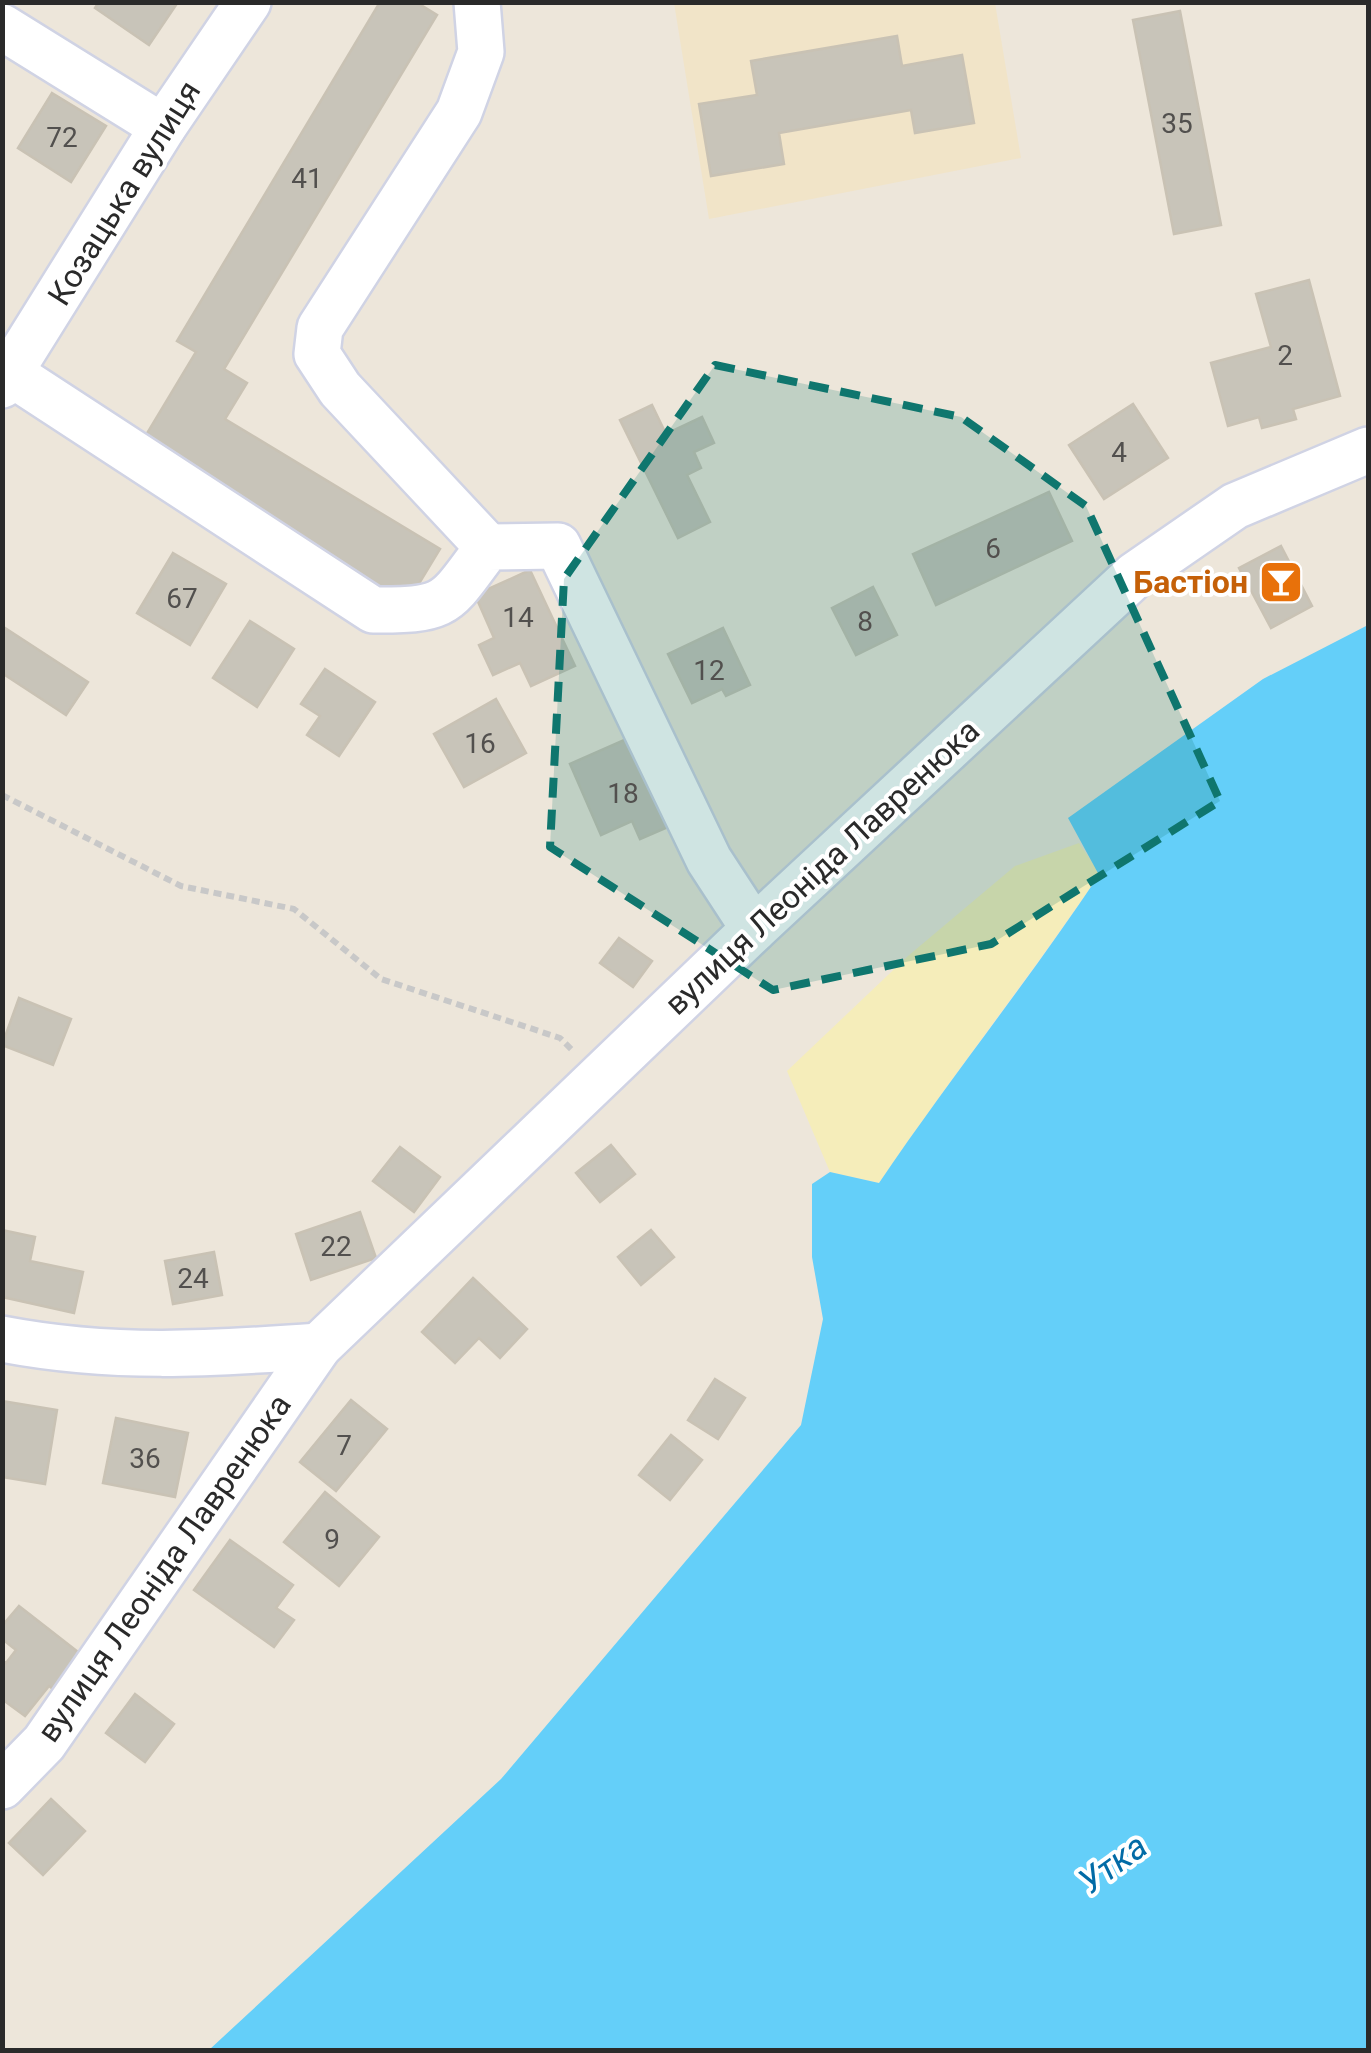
<svg xmlns="http://www.w3.org/2000/svg" width="1371" height="2053" viewBox="0 0 1371 2053" font-family="Roboto,sans-serif">
  <style>
    .education { fill: #f1e4c8 }
    .sand { fill: #f5edba }
    .water { fill: #64cff9 }
    .building { fill: #c8c4b9; stroke: #c9c2b4; stroke-width: 2.5 }
    .lines { fill: none; stroke-linecap: round; stroke-linejoin: round }
    .minor-casing { stroke: #d0d3e4; stroke-width: 50 }
    .path { stroke: #c8c8c8; stroke-width: 6; stroke-dasharray: 8 5; stroke-linecap: butt }
    .minor { stroke: #fff; stroke-width: 45 }
    .marked { fill: #0f766e; fill-opacity: 0.2; stroke: #0f766e; stroke-width: 8; stroke-dasharray: 20 12; stroke-linejoin: round }
    .labels { text-anchor: middle; dominant-baseline: central; stroke-width: 8; stroke-linejoin: round; paint-order: stroke }
    .number-label { font-size: 28px; fill: #52504e }
    .street-label { font-size: 32px; fill: #2a2a2a; stroke: #fff }
    .food-label { font-size: 32px; font-weight: bold; fill: #c56008; stroke: #fff; text-anchor: end }
    .water-label { font-size: 35px; font-style: italic; fill: #026ba6; stroke: #fff }
  </style>
  <rect width="100%" height="100%" fill="#ede6da"/>
  <!-- education -->
  <polygon class="education" points="674,3 995,3 1021,158 709,219"/>
  <!-- sand -->
  <path class="sand" d="M1079 843 1100 874C1028 979 950 1078 879 1183L830 1172 787 1071 908 956 1015 866Z"/>
  <!-- water -->
  <path class="water" d="M1368 625V2050H209L501 1779 801 1425 823 1319 812 1257V1184L830 1172 879 1183C950 1078 1029 980 1099 875L1068 818 1263 679Z"/>
  <!-- building -->
  <g class="building">
    <polygon points="99,2 178,2 149,45 95,8"/>
    <polygon points="380,2 416,2 437,15 224,369 247,383 225,419 440,549 406,605 140,445 196,352 177,341"/>
    <polygon points="1180,11 1221,225 1174,234 1133,20"/>
    <polygon points="897,36 902,66 962,55 974,123 915,133 911,110 779,133 784,164 711,176 699,104 757,95 751,61"/>
    <polygon points="52,93 106,126 71,182 18,148"/>
    <polygon points="1309,280 1340,396 1293,409 1296,419 1262,428 1259,417 1228,426 1211,363 1271,347 1256,294"/>
    <polygon points="1133,404 1168,458 1104,499 1069,445"/>
    <polygon points="652,405 666,434 702,417 714,443 694,452 701,468 687,475 710,522 678,538 620,420"/>
    <polygon points="1049,492 1072,541 936,605 913,554"/>
    <polygon points="1281,546 1312,606 1271,628 1239,568"/>
    <polygon points="173,553 226,584 190,645 137,613"/>
    <polygon points="530,570 575,666 531,686 520,663 493,675 479,645 494,638 475,595"/>
    <polygon points="873,587 897,635 856,655 832,608"/>
    <polygon points="250,621 294,649 257,707 213,678"/>
    <polygon points="2,626 88,682 66,715 2,673"/>
    <polygon points="723,628 750,685 726,696 722,689 692,703 668,654"/>
    <polygon points="325,669 375,702 339,756 307,735 320,716 301,704"/>
    <polygon points="496,699 526,753 464,787 434,734"/>
    <polygon points="638,734 677,823 640,839 632,821 601,835 570,764"/>
    <polygon points="619,938 652,961 633,987 600,963"/>
    <polygon points="19,998 71,1019 53,1065 2,1045"/>
    <polygon points="611,1145 635,1174 600,1202 576,1173"/>
    <polygon points="400,1147 440,1177 414,1212 373,1181"/>
    <polygon points="360,1212 376,1258 311,1280 296,1234"/>
    <polygon points="2,1230 35,1237 30,1261 83,1272 74,1313 2,1297"/>
    <polygon points="651,1230 674,1257 641,1285 618,1257"/>
    <polygon points="214,1252 222,1295 173,1304 165,1261"/>
    <polygon points="473,1278 527,1329 500,1358 479,1338 455,1363 422,1332"/>
    <polygon points="715,1379 745,1398 718,1439 688,1420"/>
    <polygon points="351,1400 387,1429 336,1491 300,1462"/>
    <polygon points="2,1401 57,1410 45,1484 2,1477"/>
    <polygon points="116,1418 188,1433 175,1497 103,1483"/>
    <polygon points="671,1435 702,1460 670,1500 639,1475"/>
    <polygon points="325,1492 379,1537 339,1586 284,1542"/>
    <polygon points="230,1540 293,1585 276,1608 294,1620 274,1647 194,1590"/>
    <polygon points="19,1606 96,1666 69,1701 49,1686 25,1716 2,1699 2,1660 6,1663 16,1650 2,1639 2,1626"/>
    <polygon points="135,1694 174,1724 145,1762 106,1733"/>
    <polygon points="51,1799 85,1831 43,1875 9,1843"/>
  </g>
  <g class="lines">
    <!-- minor casing -->
    <g class="minor-casing">
      <g id="minor">
        <polyline points="477,2 481,52 459,112 320,328 317,354 340,389 488,547"/>
        <polyline points="2,27 163,127"/>
        <path d="M10 373 373 610C449 610 444 606 488 547L558 546 709 860 754 929"/>
        <polyline points="2,385 163,127 248,2"/>
        <path d="M2 1339C112 1360 209 1354 319 1346"/>
        <polyline points="2,1786 44,1743 319,1346 754,929 1135,575 1235,506 1368,450"/>
      </g>
    </g>
    <!-- path -->
    <polyline class="path" points="2,795 181,886 294,909 381,979 560,1038 573,1051"/>
    <!-- minor -->
    <use href="#minor" class="minor"/>
  </g>
  <!-- marked area -->
  <path class="marked" d="M715 365 961 417 1086 506 1220 801 991 944 773 990 550 847 564 579Z"/>
  <!-- icons -->
  <defs>
    <g id="bar-square" transform="scale(2.25)"><rect x="-9" y="-9" width="18" height="18" rx="4" fill="#e8710a" stroke="#fff"/><path d="M-6-5H6L.8 .8V4.5H3.5V6h-7V4.5H-.8V.8Z" fill="#fff"/></g>
  </defs>
  <g fill-rule="evenodd">
    <use href="#bar-square" x="1281" y="582"/>
  </g>
  <g class="labels">
    <!-- number labels -->
    <g class="number-label">
      <text x="1177" y="123">35</text>
      <text x="62" y="137">72</text>
      <text x="307" y="178">41</text>
      <text x="1285" y="355">2</text>
      <text x="1119" y="452">4</text>
      <text x="993" y="548">6</text>
      <text x="182" y="598">67</text>
      <text x="518" y="617">14</text>
      <text x="865" y="621">8</text>
      <text x="709" y="670">12</text>
      <text x="480" y="743">16</text>
      <text x="623" y="793">18</text>
      <text x="336" y="1246">22</text>
      <text x="193" y="1278">24</text>
      <text x="344" y="1445">7</text>
      <text x="145" y="1458">36</text>
      <text x="332" y="1539">9</text>
    </g>
    <!-- street labels -->
    <g class="street-label">
      <text transform="translate(124 193) rotate(-58)">Козацька вулиця</text>
      <text transform="translate(822 867) rotate(-43)">вулиця Леоніда Лавренюка</text>
      <text transform="translate(164 1568) rotate(-55)">вулиця Леоніда Лавренюка</text>
    </g>
    <!-- food labels -->
    <g class="food-label">
      <text x="1248" y="582">Бастіон</text>
    </g>
    <!-- water labels -->
    <g class="water-label">
      <text transform="translate(1113 1864) rotate(-36)">Утка</text>
    </g>
  </g>
  <!-- border -->
  <rect width="1371" height="2053" fill="none" stroke="#2a2a2a" stroke-width="10"/>
</svg>
